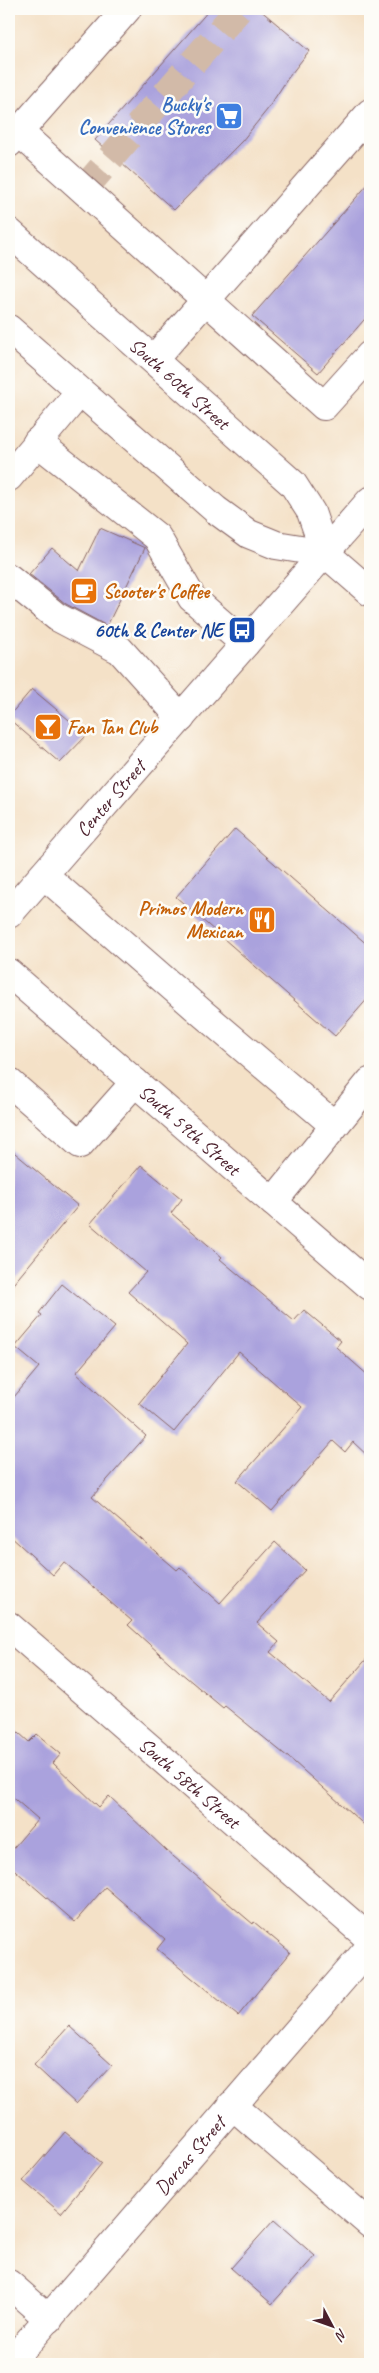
<svg xmlns="http://www.w3.org/2000/svg" width="379" height="2373" viewBox="0 0 379 2373" font-family="Caveat,sans-serif">
  <style>
    .building { fill: #aaa2dd }
    .lines { fill: none; stroke-linecap: round; stroke-linejoin: round }
    .minor-tunnel { stroke: #d2baa8; stroke-width: 28; stroke-dasharray: 28 14; stroke-linecap: butt }
    .minor-casing { stroke: #866362; stroke-width: 30 }
    .major-casing { stroke: #866362; stroke-width: 30 }
    .minor { stroke: #fff; stroke-width: 28 }
    .major { stroke: #fff; stroke-width: 28 }
    .labels { text-anchor: middle; dominant-baseline: central; stroke-width: 5; stroke-linejoin: round; paint-order: stroke }
    .shop-label { font-size: 20px; font-weight: bold; fill: #366cbe; stroke: #fdfcf7; text-anchor: end }
    .street-label { font-size: 20px; fill: #4a1f2b; stroke: #fdfcf7 }
    .food-label { font-size: 20px; font-weight: bold; fill: #c56008; stroke: #fdfcf7; text-anchor: start }
    .transit-label { font-size: 20px; font-weight: bold; fill: #164399; stroke: #fdfcf7; text-anchor: end }
  </style>
  <rect width="100%" height="100%" fill="#fdfcf7"/>
  <filter id="ink" filterUnits="userSpaceOnUse"><feTurbulence type="fractalNoise" baseFrequency=".02" numOctaves="2"/><feDisplacementMap in="SourceGraphic" scale="10" xChannelSelector="R" yChannelSelector="G"/><feConvolveMatrix kernelMatrix="1 2 1 2 8 2 1 2 1" color-interpolation-filters="sRGB"/></filter>
  <filter id="wash" filterUnits="userSpaceOnUse"><feTurbulence type="fractalNoise" baseFrequency=".0096" numOctaves="4" result="noise"/><feDisplacementMap in="SourceGraphic" scale="20" xChannelSelector="R" yChannelSelector="G"/><feGaussianBlur stdDeviation="1.12" result="paint"/><feColorMatrix in="noise" values="0 0 0 0 0 0 0 0 0 0 0 0 0 0 0 0 0 1.4 0 .05"/><feComposite in="paint" operator="in"/></filter>
  <g filter="url(#wash)">
    <rect width="100%" height="100%" fill="#f4e1c7"/>
    <g id="blocks">
      <!-- building -->
      <g class="building">
        <polygon points="210,9 259,9 309,51 288,78 267,110 242,141 174,210 95,140"/>
        <polygon points="370,182 370,313 318,373 252,316"/>
        <polygon points="100,528 145,548 107,626 66,604 29,574 52,548 79,571"/>
        <polygon points="32,689 87,735 60,763 9,719 9,716"/>
        <polygon points="235,829 370,947 370,996 335,1036 176,897"/>
        <polygon points="9,1148 78,1206 9,1289"/>
        <polygon points="141,1165 182,1199 171,1213 222,1257 220,1259 294,1321 304,1310 341,1341 336,1347 370,1377 370,1458 353,1442 345,1452 333,1441 272,1511 237,1481 302,1407 239,1352 174,1432 139,1403 187,1344 128,1292 146,1272 90,1224"/>
        <polygon points="62,1284 115,1327 76,1373 146,1436 92,1497 177,1570 180,1567 220,1603 275,1542 305,1570 257,1623 279,1642 270,1652 329,1702 370,1655 370,1830 294,1762 225,1706 223,1708 180,1672 128,1625 132,1621 64,1562 53,1575 9,1535 9,1403 39,1367 15,1347 42,1315 39,1313"/>
        <polygon points="9,1724 29,1742 37,1734 61,1754 53,1763 99,1807 109,1796 167,1851 253,1924 254,1922 290,1952 238,2016 157,1949 165,1939 105,1887 75,1922 9,1865 9,1853 38,1819 9,1794"/>
        <polygon points="69,2026 112,2065 76,2104 34,2065"/>
        <polygon points="65,2132 102,2163 61,2213 23,2181"/>
        <polygon points="274,2220 315,2256 272,2304 231,2268"/>
      </g>
    </g>
  </g>
  <g filter="url(#ink)">
    <use href="#blocks" fill-opacity="0" stroke="#866362" stroke-width="1"/>
    <g class="lines">
      <!-- minor-tunnel -->
      <polyline class="minor-tunnel" points="83,190 239,9"/>
      <!-- minor casing -->
      <g class="minor-casing">
        <g id="minor">
          <polyline points="19,132 324,406 370,355"/>
          <polyline points="9,143 127,9"/>
          <polyline points="154,359 370,113"/>
          <polyline points="37,442 157,537 192,598 245,644"/>
          <polyline points="9,477 80,392"/>
          <polyline points="9,578 57,617 120,650 181,718"/>
          <polyline points="44,875 201,1012 334,1125"/>
          <path id="s1" d="M9 973 370 1286"/>
          <polyline points="9,1082 80,1144 135,1082"/>
          <polyline points="273,1202 370,1082"/>
          <path id="s2" d="M9 1626 370 1939"/>
          <polyline points="232,2105 370,2224"/>
          <polyline points="9,2284 49,2319"/>
          <path id="s3" d="M9 2364 370 1947"/>
        </g>
      </g>
      <!-- major casing -->
      <g class="major-casing">
        <g id="major">
          <path id="s4" d="M9 232 293 484 311 512 325 553 370 592"/>
          <polyline points="9,329 216,510 249,534 276,545 325,553"/>
          <path id="s5" d="M9 914 370 501"/>
        </g>
      </g>
      <!-- minor -->
      <use href="#minor" class="minor"/>
      <!-- major -->
      <use href="#major" class="major"/>
    </g>
  </g>
  <!-- icons -->
  <defs>
    <g id="supermarket-square" transform="scale(1.4375)"><rect x="-9" y="-9" width="18" height="18" rx="4" fill="#3f7fe0" stroke="#fdfcf7"/><path d="M-6-5.5h2.5l.6 2H6L4.5 2H-2.5L-4.4-4H-6ZM-1.5 3.2a1.3 1.3 0 1 0 .1 0ZM3 3.2a1.3 1.3 0 1 0 .1 0Z" fill="#fff"/></g>
    <g id="cafe-square" transform="scale(1.4375)"><rect x="-9" y="-9" width="18" height="18" rx="4" fill="#e8710a" stroke="#fdfcf7"/><path d="M-5.5-4.5H6V0H3Q3 3.5 0 3.5H-2.5Q-5.5 3.5-5.5 0ZM3-3.2v2h1.7v-2ZM-6 4.5H4V6H-6Z" fill="#fff"/></g>
    <g id="bus-square" transform="scale(1.4375)"><rect x="-9" y="-9" width="18" height="18" rx="4" fill="#1a4fb4" stroke="#fdfcf7"/><path d="M-5-6H5V4H4V6H2V4H-2V6H-4V4H-5ZM-3.5-4V0h7V-4ZM-3.5 1.2v1.5H-2V1.2ZM2 1.2v1.5H3.5V1.2Z" fill="#fff"/></g>
    <g id="bar-square" transform="scale(1.4375)"><rect x="-9" y="-9" width="18" height="18" rx="4" fill="#e8710a" stroke="#fdfcf7"/><path d="M-6-5H6L.8 .8V4.5H3.5V6h-7V4.5H-.8V.8Z" fill="#fff"/></g>
    <g id="restaurant-square" transform="scale(1.4375)"><rect x="-9" y="-9" width="18" height="18" rx="4" fill="#e8710a" stroke="#fdfcf7"/><path d="M-5-6h1v4h1v-4h1v4h1v-4h1v5L-1.5 .5V6h-2V.5L-5-1ZM5-6V6H3V1.5H1.5Q1.5-4 5-6Z" fill="#fff"/></g>
  </defs>
  <g fill-rule="evenodd">
    <use href="#supermarket-square" x="229" y="116"/>
    <use href="#cafe-square" x="84" y="591"/>
    <use href="#bus-square" x="242" y="630"/>
    <use href="#bar-square" x="48" y="727"/>
    <use href="#restaurant-square" x="262" y="920"/>
  </g>
  <g class="labels">
    <!-- shop labels -->
    <g class="shop-label">
      <text x="210" y="104">Bucky's<tspan x="210" dy="23">Convenience Stores</tspan></text>
    </g>
    <!-- street labels -->
    <g class="street-label">
      <text stroke="none"><textPath href="#s4" startOffset="228">South 60th Street</textPath></text>
      <text stroke="none"><textPath href="#s5" startOffset="154">Center Street</textPath></text>
      <text stroke="none"><textPath href="#s1" startOffset="239">South 59th Street</textPath></text>
      <text stroke="none"><textPath href="#s2" startOffset="239">South 58th Street</textPath></text>
      <text stroke="none"><textPath href="#s3" startOffset="276">Dorcas Street</textPath></text>
    </g>
    <!-- food labels -->
    <g class="food-label">
      <text x="103" y="591">Scooter's Coffee</text>
      <text x="67" y="727">Fan Tan Club</text>
      <text x="243" y="908" text-anchor="end">Primos Modern<tspan x="243" dy="23">Mexican</tspan></text>
    </g>
    <!-- transit labels -->
    <g class="transit-label">
      <text x="223" y="630">60th &amp; Center NE</text>
    </g>
  </g>
  <!-- margin -->
  <rect width="379" height="2373" fill="none" stroke="#fdfcf7" stroke-width="30"/>
  <!-- north arrow -->
  <g transform="translate(332 2326) rotate(131)" stroke="#fdfcf7" stroke-width="4" paint-order="stroke">
  <path d="M0-4L9 19L0 12L-9 19Z" fill="#4a1f2b"/>
  <text y="-8" font-size="14" font-weight="bold" text-anchor="middle" fill="#4a1f2b">N</text>
  </g>
</svg>
